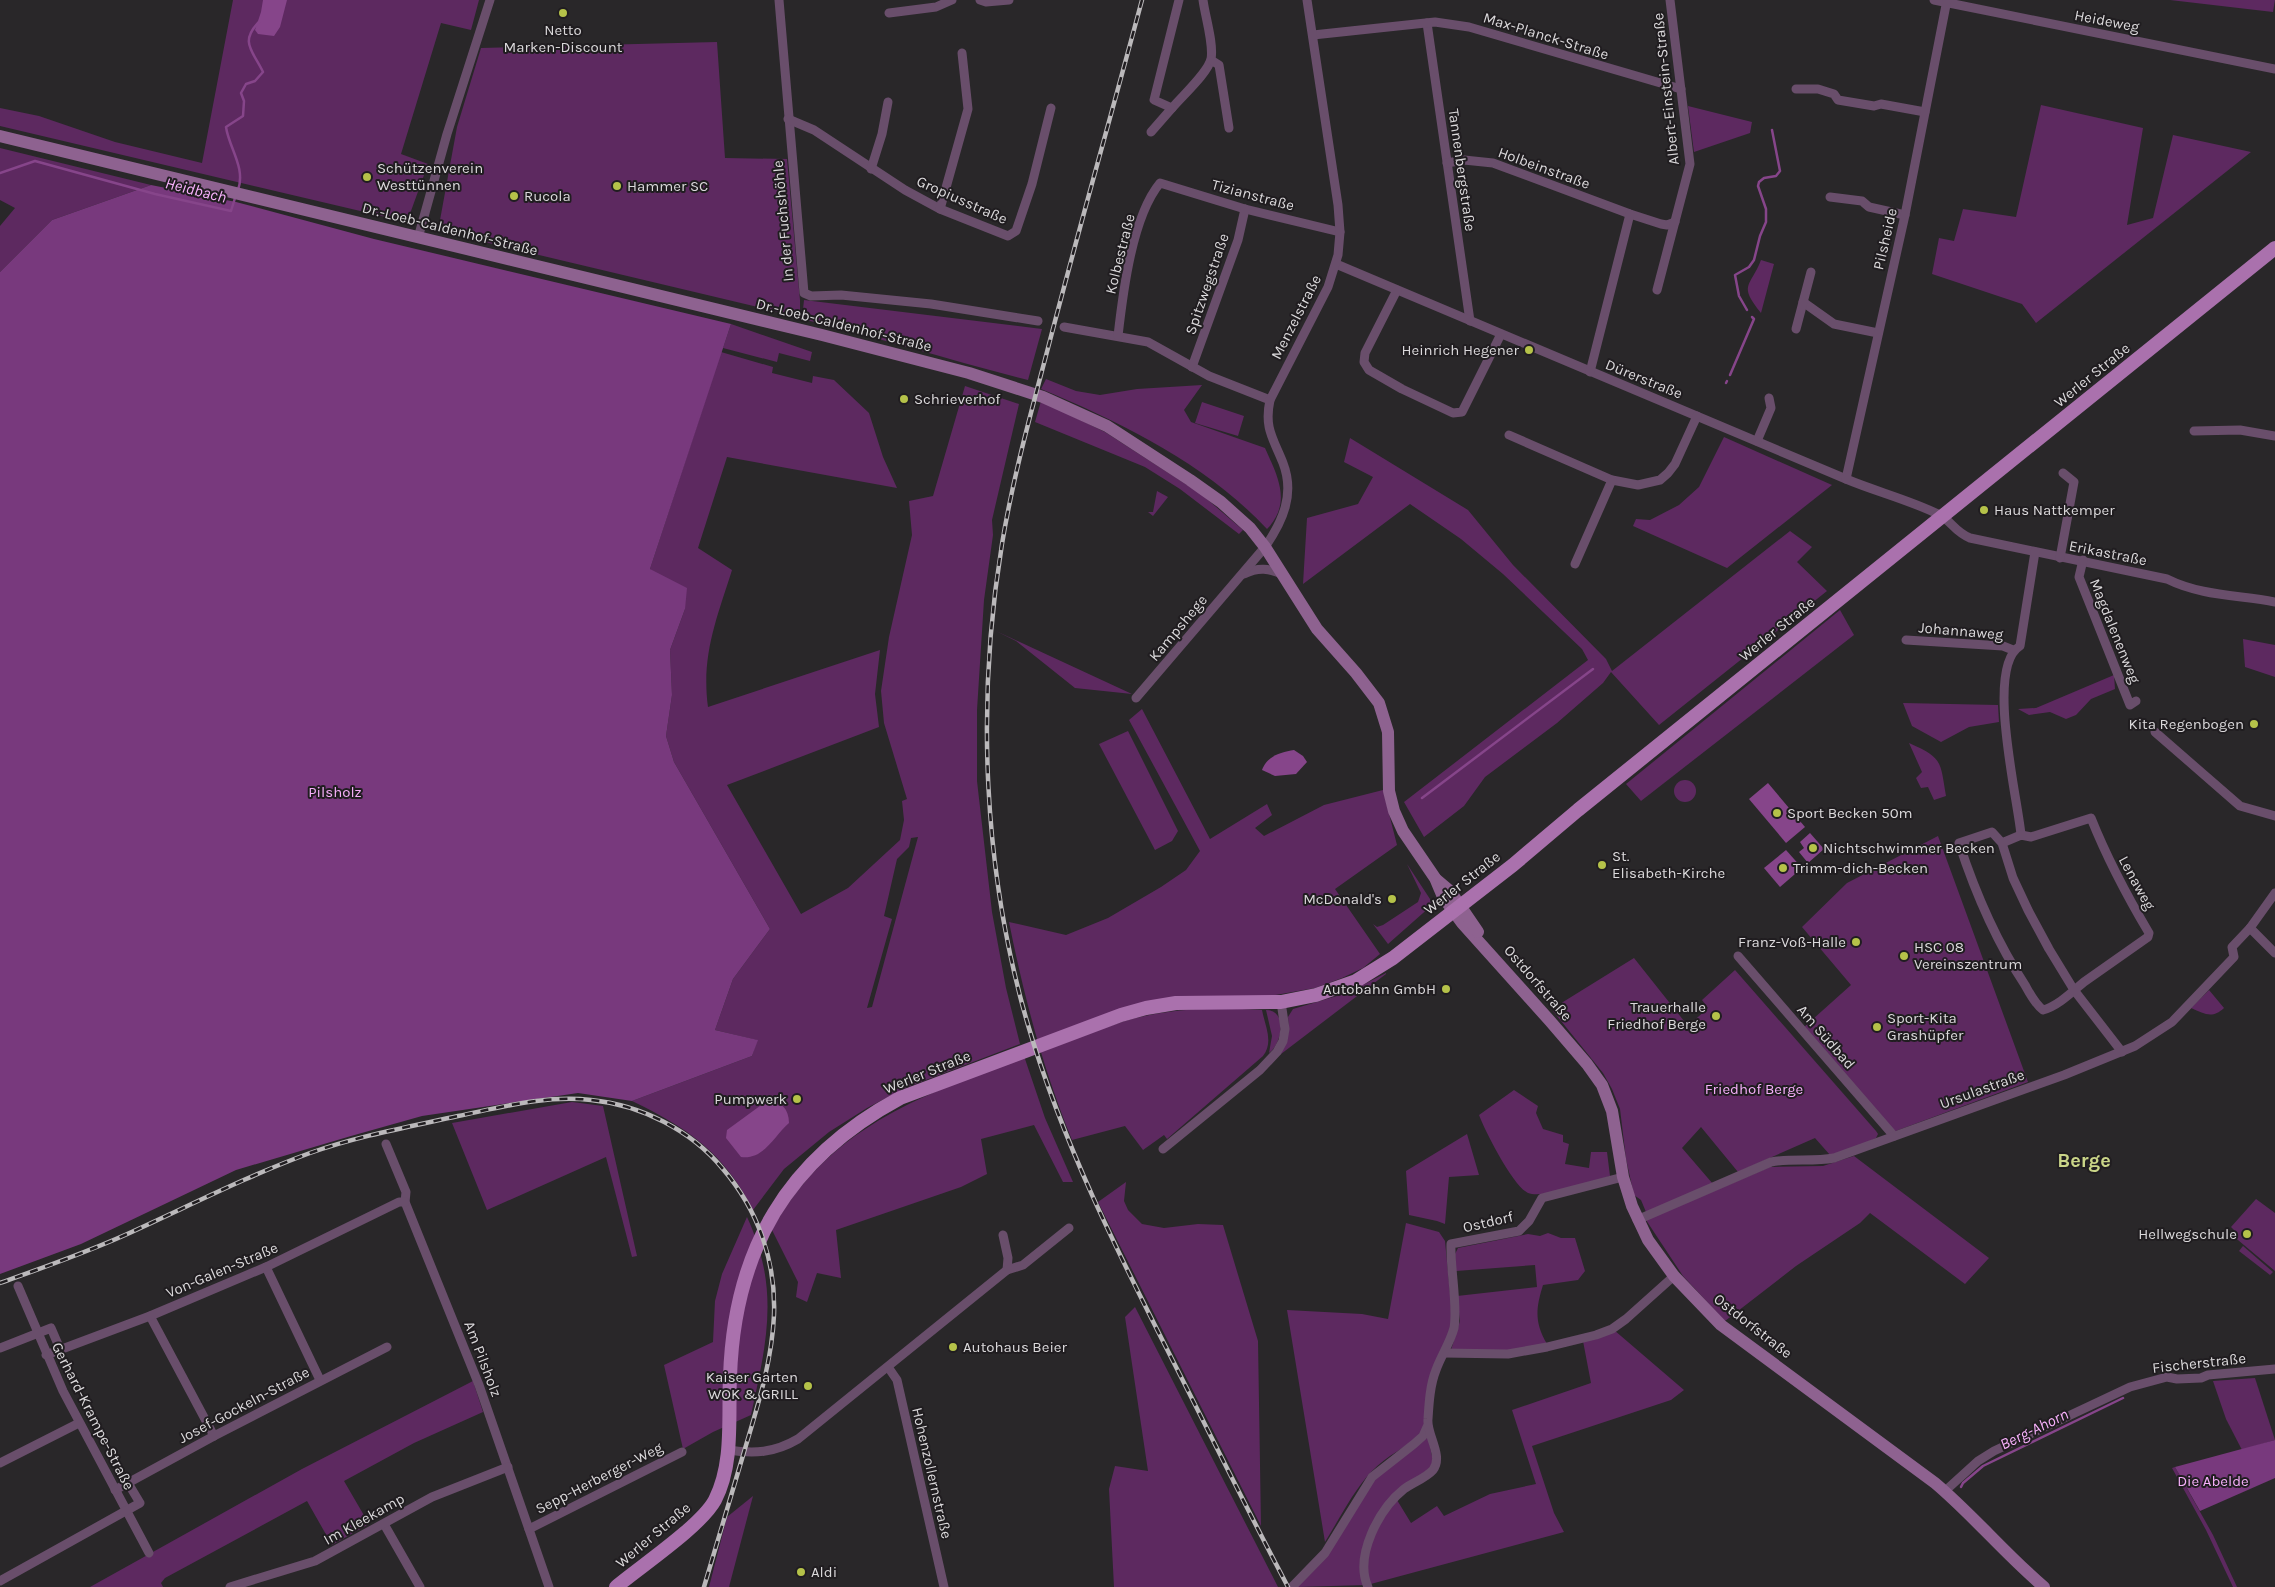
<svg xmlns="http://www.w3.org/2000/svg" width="2275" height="1587" viewBox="0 0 2275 1587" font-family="Karla,sans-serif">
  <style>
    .green { fill: #5d2960; fill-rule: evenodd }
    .forest { fill: #78397d }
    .water { fill: #86458a }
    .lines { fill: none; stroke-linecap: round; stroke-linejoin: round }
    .stream { stroke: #86458a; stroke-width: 2.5 }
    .street { stroke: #694e6b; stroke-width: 9 }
    .secondary { stroke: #8e6290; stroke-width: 12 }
    .primary { stroke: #aa71ad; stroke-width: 14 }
    .rail-casing { stroke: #bbb9bb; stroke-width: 4.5 }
    .rail { stroke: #201d20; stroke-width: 2.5; stroke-dasharray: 8; stroke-linecap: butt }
    .poi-dot { fill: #b5c249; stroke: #201d20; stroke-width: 2 }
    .labels { text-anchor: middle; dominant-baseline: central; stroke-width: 4; stroke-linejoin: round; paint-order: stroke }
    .street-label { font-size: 15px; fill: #dbd9db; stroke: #201d20 }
    .poi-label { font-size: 15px; fill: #dbd9db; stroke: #201d20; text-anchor: start }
    .park-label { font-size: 15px; fill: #f6affa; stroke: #201d20 }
    .water-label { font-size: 16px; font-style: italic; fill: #f8b1fc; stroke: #201d20 }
    .district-label { font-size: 20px; font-weight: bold; fill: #cad588; stroke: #201d20 }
  </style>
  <rect width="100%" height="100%" fill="#292729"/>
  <!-- green -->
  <g class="green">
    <polygon points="233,0 479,0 471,30 441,23 401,154 428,164 407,222 0,126 0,108 39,116 115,142 202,163"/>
    <polygon points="2170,0 2275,0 2273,12"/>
    <polygon points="717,42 725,158 787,159 800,300 800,317 438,231 457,127 481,48"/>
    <polygon points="2041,105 2143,128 2127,225 2153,218 2173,135 2251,152 2036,323 2022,304 1932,274 1939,238 1954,241 1963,209 2016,217"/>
    <polygon points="1688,106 1752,122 1750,133 1694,152"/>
    <polygon points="0,148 151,185 52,220 0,272 0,226 15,208 0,200"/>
    <path d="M1761 260 1774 264 1761 313C1738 284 1750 288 1761 260Z"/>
    <path d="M804 300 1042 329 1028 380C952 361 878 337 802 319Z"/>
    <polygon points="731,324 812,352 810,361 779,353 777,362 723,348"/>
    <path d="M721 352 773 367 772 373 812 383 813 376 834 380 869 413 883 457 897 488 727 457 698 548 732 570C717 618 701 655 708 707L880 650 875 694 879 727 727 785 801 914 848 888 900 840 904 820 902 801 907 799 884 723 881 691 889 637 912 535 909 501 933 496 965 386 1019 404 992 520 993 535 984 600 977 710V781L992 912 1006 988 1020 1044 905 1088 867 1108 829 1132 784 1169 753 1210C724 1153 688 1128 632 1101L752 1056 757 1040 715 1030 733 979 770 929 674 762 666 736 672 695 670 650 685 609 650 569ZM918 837 872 1007 867 1008 892 919 884 916 897 859 909 847 911 838Z"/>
    <path d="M1046 379 1076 391 1100 395 1137 389 1202 385 1184 410 1191 422 1265 448C1278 477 1292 503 1267 529 1206 464 1123 423 1041 389Z"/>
    <polygon points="1041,401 1105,432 1201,494 1243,530 1239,534 1180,489 1145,467 1035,422"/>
    <polygon points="1202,402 1244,416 1238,436 1195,423"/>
    <polygon points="1724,437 1832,485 1727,568 1633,526 1636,519 1650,520 1679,505 1699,487"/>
    <polygon points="1350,438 1468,510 1513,565 1606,659 1612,671 1790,531 1812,547 1797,562 1827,591 1659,725 1611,672 1603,683 1557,723 1485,777 1464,806 1424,837 1404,802 1588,660 1582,649 1503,574 1461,539 1410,504 1303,584 1307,518 1358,504 1373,477 1344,462"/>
    <polygon points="1157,491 1168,497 1153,516 1148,512 1153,512"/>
    <polygon points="1840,610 1854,635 1641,801 1626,784"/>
    <polygon points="996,631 1132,694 1075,688 1016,641"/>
    <polygon points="2243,639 2275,645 2275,677 2245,667"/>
    <polygon points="2114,675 2115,689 2091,699 2076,715 2066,719 2050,712 2029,715 2018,709 2036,708"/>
    <polygon points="1903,703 1998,705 1999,722 1969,727 1941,742 1912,726"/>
    <path d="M1142 709 1210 839 1267 804 1272 815 1255 828 1264 836 1324 805 1383 790 1397 845 1335 889 1380 954 1363 968 1342 978 1315 988 1259 998H1177L1048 1049C1074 1040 1099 1029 1125 1021 1170 1008 1216 1007 1262 1010 1265 1026 1274 1042 1263 1056L1167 1139 1164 1135 1143 1150 1125 1126 1072 1140C1043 1069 1024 997 1009 922L1066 935 1108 918 1161 887 1186 870 1200 851 1129 720Z"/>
    <polygon points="1128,731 1178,831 1172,841 1155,850 1099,744"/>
    <path d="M1909 743C1943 758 1940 761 1946 796L1934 800 1928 787 1921 788 1916 778 1922 772Z"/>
    <circle cx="1685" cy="791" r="11"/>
    <polygon points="1938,836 2028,1082 1893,1132 1803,1028 1851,985 1802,927 1847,883"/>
    <polygon points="1407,864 1430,899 1431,906 1388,944 1373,924 1377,927 1383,925 1418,902 1421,893"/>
    <polygon points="1634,958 1688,1026 1708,1008 1702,1000 1735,970 1876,1131 1878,1134 1876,1138 1857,1147 1830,1155 1815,1138 1738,1172 1701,1127 1682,1148 1713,1184 1646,1212 1641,1200 1634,1195 1626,1159 1620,1109 1612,1089 1603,1073 1553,1011 1563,1002"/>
    <polygon points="1386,973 1386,974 1281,1054 1289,1031 1288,1017 1293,1009 1347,993"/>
    <path d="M2209 990 2224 1008C2212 1019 2205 1014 2191 1008Z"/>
    <path d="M1266 1010C1288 1010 1282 1044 1269 1053L1272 1036Z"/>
    <path d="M1024 1056 1045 1118 1073 1182H1063L1034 1125 981 1139 987 1174 961 1187 836 1230 841 1278 817 1273 807 1302 796 1297 798 1282 772 1230C830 1125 921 1097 1024 1056Z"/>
    <path d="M1514 1090 1538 1106 1536 1113 1543 1129 1563 1135V1142L1569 1144 1565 1164 1589 1168 1591 1152H1607L1610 1176C1594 1182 1543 1199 1528 1193 1513 1186 1485 1131 1479 1115Z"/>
    <polygon points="572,1102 603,1106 637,1256 632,1257 606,1157 487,1210 452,1123"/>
    <polygon points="1467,1134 1479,1175 1449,1177 1445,1224 1437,1221 1409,1215 1406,1171"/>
    <polygon points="1854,1156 1989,1258 1965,1284 1870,1213 1860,1223 1796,1266 1725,1321 1683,1276 1646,1220 1770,1167 1823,1166"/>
    <polygon points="1126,1182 1124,1201 1128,1210 1142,1224 1164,1228 1198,1224 1223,1225 1258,1341 1261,1526 1098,1202"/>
    <polygon points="2256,1199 2275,1213 2275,1271 2232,1235 2235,1231 2231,1227"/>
    <path d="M747 1217C780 1289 767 1341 751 1415L713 1432 683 1449 664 1365 713 1342 715 1301 722 1274Z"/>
    <path d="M1406 1223 1439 1232 1445 1241 1452 1313 1451 1327 1422 1433C1407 1447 1386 1456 1372 1471 1353 1491 1340 1518 1325 1542L1287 1310 1362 1314 1388 1319Z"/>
    <path d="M1548 1233 1561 1238H1575L1585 1271 1578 1280 1543 1285C1536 1308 1534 1322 1547 1344L1508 1351 1451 1350 1460 1321 1457 1296 1537 1287 1535 1265 1456 1271 1455 1254 1458 1248 1528 1234 1540 1236Z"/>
    <polygon points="2243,1246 2273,1272 2270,1275 2239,1251"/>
    <polygon points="1135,1307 1278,1587 1114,1587 1109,1489 1115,1466 1148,1471 1125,1317"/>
    <path d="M1614 1330 1684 1390 1671 1400 1532 1446 1554 1513 1564 1532 1367 1585 1297 1587 1330 1551 1360 1500 1378 1475 1428 1437 1433 1461 1430 1468C1419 1476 1406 1484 1396 1494 1378 1513 1353 1558 1366 1582L1363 1570 1364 1559 1373 1533 1383 1514 1397 1500 1411 1523 1437 1506 1444 1516 1490 1494 1536 1484 1512 1410 1591 1383 1583 1341Z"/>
    <polygon points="2255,1378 2275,1440 2242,1450 2226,1419 2213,1381"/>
    <polygon points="473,1381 483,1412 414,1443 344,1481 369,1524 332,1545 307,1501 165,1578 161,1583 163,1587 90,1587 302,1469"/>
    <polygon points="2175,1467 2213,1535 2237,1587 2233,1587 2206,1530 2172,1468"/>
    <polygon points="753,1496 729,1587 709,1587 727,1517"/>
  </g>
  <!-- forest -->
  <g class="forest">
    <polygon points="151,185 236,202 374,239 731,324 650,569 687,588 685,609 670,650 672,695 666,736 674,762 770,929 733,979 715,1030 758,1040 752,1056 632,1101 578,1093 422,1116 351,1136 236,1170 81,1244 0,1274 0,272 52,220"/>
    <polygon points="2275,1440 2275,1478 2200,1511 2175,1467"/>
  </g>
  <!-- water -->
  <g class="water">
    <polygon points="263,0 287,0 280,27 274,36 258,34 255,30 261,12"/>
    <path d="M1294 750 1303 756 1307 762 1296 774 1275 776 1262 770C1267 756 1281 752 1294 750Z"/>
    <polygon points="1768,783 1805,827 1786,843 1749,799"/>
    <polygon points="1810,833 1824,849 1808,863 1799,852 1804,848 1800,842"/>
    <polygon points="1786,850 1802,868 1780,887 1764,868"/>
    <path d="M768 1100C781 1101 789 1109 789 1123 774 1136 764 1160 741 1157L726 1138 727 1130Z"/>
  </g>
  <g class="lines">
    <!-- stream -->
    <g class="stream">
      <polyline points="0,173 35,161 155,194 231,211 235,198"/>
      <path d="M238 190C246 168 229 148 226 127L243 116 244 101 241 93 246 84 255 81 263 72C253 51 239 42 259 22"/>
      <polyline points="1747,310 1739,296 1735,275 1749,267 1754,260 1760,236 1766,222 1766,209 1758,186 1759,182 1764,178 1776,176 1780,171 1772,130"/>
      <polyline points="1730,375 1754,319 1752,317"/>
      <polyline points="1726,383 1727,381"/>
      <polyline points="1422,798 1593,669"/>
      <polyline points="1961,1487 1963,1483 1983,1466 2123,1398"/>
    </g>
    <!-- street -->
    <g class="street">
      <polyline points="779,0 804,293 811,296 841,295 931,304 1038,321"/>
      <polyline points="980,0 986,2 1009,0"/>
      <path d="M1179 0 1154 100 1172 108C1182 96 1208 73 1211 59 1214 44 1205 16 1203 0"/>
      <polyline points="1934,0 2275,69"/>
      <polyline points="889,13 936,7 952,0"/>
      <polyline points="1427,23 1470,321"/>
      <polyline points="1313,35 1435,22 1469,27 1681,89"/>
      <polyline points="1211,60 1219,65 1229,128"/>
      <polyline points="1796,89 1818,89 1834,94 1838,100 1874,106 1881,104 1925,112"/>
      <polyline points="788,119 814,130 905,190 940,209 1008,236 1016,231 1032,184 1051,108"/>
      <polyline points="1151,132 1172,108"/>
      <polyline points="1447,163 1464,160 1493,163 1630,214 1661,224 1667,225 1675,222"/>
      <polyline points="871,169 882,134 888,102"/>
      <polyline points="1830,197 1862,201 1869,207 1905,215"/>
      <polyline points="940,209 968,109 962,53"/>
      <polyline points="418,238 447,134 490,0"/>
      <path d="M1336 264 1846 479C1877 492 1910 500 1940 515 1951 521 1955 532 1970 538L2167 579C2201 596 2239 595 2275 602"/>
      <polyline points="1397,290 1365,353 1364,362 1369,370 1402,389 1453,413 1462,412 1501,334"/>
      <polyline points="1657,290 1690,164 1670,0"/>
      <polyline points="1803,302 1834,324 1878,333"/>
      <polyline points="1064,327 1148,342 1209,376 1270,400"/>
      <polyline points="1796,329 1811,272"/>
      <path d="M1118 336C1123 292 1132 217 1160 183L1245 209 1340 232"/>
      <polyline points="1192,367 1238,240 1245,209"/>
      <polyline points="1590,372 1630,214"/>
      <polyline points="2194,431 2240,430 2275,436"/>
      <polyline points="1509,435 1612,480 1638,485 1660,480 1668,473 1675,464 1697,416"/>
      <polyline points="1757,441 1771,408 1769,398"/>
      <polyline points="1846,479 1905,215 1947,0"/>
      <polyline points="2060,558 2074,482 2063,473"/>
      <polyline points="2083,560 2079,577 2130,705 2136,701"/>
      <polyline points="1575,564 1612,480"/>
      <path d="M1244 574C1258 567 1269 568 1284 575"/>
      <polyline points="1906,640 2003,646 2013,650"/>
      <path d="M1136 698 1265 547C1283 521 1295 494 1283 463 1273 438 1264 428 1270 400L1328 287 1338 255 1340 232 1338 205 1307 0"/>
      <polyline points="2155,732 2240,806 2275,816"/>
      <path d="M2021 835C2018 799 1985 667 2020 646L2035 552"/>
      <path d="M2002 843 2021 835 2031 837 2091 818C2107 858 2127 896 2149 933L2148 937C2127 952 2105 967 2084 982 2072 992 2058 1006 2043 1010 2035 1004 2030 994 2025 985 1996 941 1975 892 1959 843L1992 832 2002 843 2013 878 2028 910 2049 949 2074 990 2122 1052"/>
      <polyline points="2250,928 2275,953"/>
      <polyline points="1738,956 1894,1136"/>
      <polyline points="386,1144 406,1192 405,1202 479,1385 549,1587"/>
      <polyline points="1163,1149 1260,1070 1277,1052 1283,1041 1285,1029 1281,1002"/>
      <path d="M1637 1220 1771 1162C1792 1158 1813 1162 1834 1158L2064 1075 2135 1046 2172 1022 2234 957 2232 947 2250 928 2275 893"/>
      <polyline points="1003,1235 1008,1258 1007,1270"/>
      <polyline points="266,1267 320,1380"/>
      <polyline points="18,1286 63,1391 149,1553"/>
      <polyline points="150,1316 214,1436"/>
      <polyline points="0,1348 51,1328 60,1349"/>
      <polyline points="1444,1353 1508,1354 1547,1347 1596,1335 1612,1329 1626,1319 1674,1276"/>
      <polyline points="46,1355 150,1316 266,1267 399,1202 405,1202"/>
      <polyline points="888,1367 897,1380 944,1587"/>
      <path d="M728 1450C754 1454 774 1453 798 1439L1007 1270 1023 1265 1069 1228"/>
      <polyline points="0,1463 79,1423"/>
      <polyline points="115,1490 214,1436 387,1347"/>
      <polyline points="1945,1491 1978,1461 1994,1451 2130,1387 2167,1377 2177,1379 2201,1378 2208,1375 2275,1369"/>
      <polyline points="384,1524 420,1587"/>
      <polyline points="529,1529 682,1452"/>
      <polyline points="0,1581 140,1503 128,1483"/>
      <polyline points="230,1587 315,1561 432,1497 508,1467"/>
      <polyline points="1292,1587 1325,1553 1372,1477 1414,1444 1423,1436 1427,1427"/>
      <path d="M1368 1587C1354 1556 1379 1509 1404 1489 1412 1483 1426 1478 1433 1470 1444 1456 1426 1434 1428 1419 1429 1403 1430 1385 1436 1370 1441 1356 1450 1343 1454 1328 1458 1306 1450 1268 1451 1244L1519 1231 1529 1221 1542 1198 1623 1177"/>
    </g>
    <!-- secondary -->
    <g class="secondary">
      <path d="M0 136 822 335 969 373 1043 397 1107 426 1190 480 1221 502 1250 528 1265 547 1317 629 1356 673 1379 703 1388 732 1389 791 1394 811 1403 831 1435 878 1443 897 1462 923 1550 1021 1587 1064 1602 1085 1612 1111 1623 1177 1632 1206 1648 1240 1674 1276 1721 1325 1935 1483C1974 1516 2006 1555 2044 1587"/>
      <polyline points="1437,880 1450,891 1478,932"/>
    </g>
    <!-- primary -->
    <path class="primary" d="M616 1587C641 1566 701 1526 715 1500 734 1463 728 1417 730 1377 734 1250 787 1159 900 1098L1121 1015 1146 1008 1176 1003 1281 1002 1316 995 1356 981 1393 958 1513 865 1578 810 2275 248"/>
    <!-- rail casing -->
    <g class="rail-casing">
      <g id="rail">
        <path d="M1142 0C1111 116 1078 232 1048 348 1031 413 1013 477 1002 544 976 702 983 871 1028 1025 1063 1144 1118 1253 1174 1363 1212 1438 1249 1513 1288 1587"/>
        <path d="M0 1283C42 1268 85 1253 125 1235 187 1207 247 1176 310 1153 358 1136 408 1127 458 1116 502 1107 546 1095 591 1100 641 1105 691 1130 723 1169 758 1210 776 1261 774 1315 772 1362 757 1408 744 1452 731 1497 717 1542 704 1587"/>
      </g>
    </g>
    <!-- rail -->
    <use href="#rail" class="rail"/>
  </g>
  <!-- markers -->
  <g class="poi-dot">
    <circle cx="563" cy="13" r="5"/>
    <circle cx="367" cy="177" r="5"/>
    <circle cx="617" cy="186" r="5"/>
    <circle cx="514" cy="196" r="5"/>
    <circle cx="1529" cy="350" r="5"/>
    <circle cx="904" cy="399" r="5"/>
    <circle cx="1984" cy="510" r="5"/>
    <circle cx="2254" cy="724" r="5"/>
    <circle cx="1777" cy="813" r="5"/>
    <circle cx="1813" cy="848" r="5"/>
    <circle cx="1602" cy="865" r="5"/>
    <circle cx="1783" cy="868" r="5"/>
    <circle cx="1392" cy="899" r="5"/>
    <circle cx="1856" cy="942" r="5"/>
    <circle cx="1904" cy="956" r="5"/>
    <circle cx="1446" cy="989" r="5"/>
    <circle cx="1716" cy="1016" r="5"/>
    <circle cx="1877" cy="1027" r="5"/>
    <circle cx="797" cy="1099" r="5"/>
    <circle cx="2247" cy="1234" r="5"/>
    <circle cx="953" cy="1347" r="5"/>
    <circle cx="808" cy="1386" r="5"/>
    <circle cx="801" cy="1572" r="5"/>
  </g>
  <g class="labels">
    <!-- street labels -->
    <g class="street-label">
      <text transform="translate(2107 21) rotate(11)">Heideweg</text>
      <text transform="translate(1546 36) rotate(17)">Max-Planck-Straße</text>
      <text transform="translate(1666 89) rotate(-96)">Albert-Einstein-Straße</text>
      <text transform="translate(1544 168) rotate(20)">Holbeinstraße</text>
      <text transform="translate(1462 170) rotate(82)">Tannenbergstraße</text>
      <text transform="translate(1253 195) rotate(15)">Tizianstraße</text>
      <text transform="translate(962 200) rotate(24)">Gropiusstraße</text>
      <text transform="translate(783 221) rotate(-95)">In der Fuchshöhle</text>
      <text transform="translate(450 229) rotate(14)">Dr.-Loeb-Caldenhof-Straße</text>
      <text transform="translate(1885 239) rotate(-77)">Pilsheide</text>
      <text transform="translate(1120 254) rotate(-76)">Kolbestraße</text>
      <text transform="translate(1207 284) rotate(-71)">Spitzwegstraße</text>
      <text transform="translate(1296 317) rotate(-63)">Menzelstraße</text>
      <text transform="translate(844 325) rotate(14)">Dr.-Loeb-Caldenhof-Straße</text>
      <text transform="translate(2092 375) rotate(-39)">Werler Straße</text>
      <text transform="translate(1644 379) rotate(22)">Dürerstraße</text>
      <text transform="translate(2108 553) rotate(11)">Erikastraße</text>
      <text transform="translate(1178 628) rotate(-50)">Kampshege</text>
      <text transform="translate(1777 629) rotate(-39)">Werler Straße</text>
      <text transform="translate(1961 631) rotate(5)">Johannaweg</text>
      <text transform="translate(2115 631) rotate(68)">Magdalenenweg</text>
      <text transform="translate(1462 883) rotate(-38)">Werler Straße</text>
      <text transform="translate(2137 883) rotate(61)">Lenaweg</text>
      <text transform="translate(1538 983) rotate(49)">Ostdorfstraße</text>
      <text transform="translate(1826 1037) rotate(49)">Am Südbad</text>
      <text transform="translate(927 1072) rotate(-22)">Werler Straße</text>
      <text transform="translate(1982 1089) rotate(-20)">Ursulastraße</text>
      <text transform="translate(1488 1222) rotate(-13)">Ostdorf</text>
      <text transform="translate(222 1270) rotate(-23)">Von-Galen-Straße</text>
      <text transform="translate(1753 1326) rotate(38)">Ostdorfstraße</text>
      <text transform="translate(483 1359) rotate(69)">Am Pilsholz</text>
      <text transform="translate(2199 1363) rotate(-6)">Fischerstraße</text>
      <text transform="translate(244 1405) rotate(-28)">Josef-Gockeln-Straße</text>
      <text transform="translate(93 1416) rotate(63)">Gerhard-Krampe-Straße</text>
      <text transform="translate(932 1473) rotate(77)">Hohenzollernstraße</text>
      <text transform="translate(599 1478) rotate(-27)">Sepp-Herberger-Weg</text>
      <text transform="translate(364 1519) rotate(-29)">Im Kleekamp</text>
      <text transform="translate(653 1535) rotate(-40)">Werler Straße</text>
    </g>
    <!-- poi labels -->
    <g class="poi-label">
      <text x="563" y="30" text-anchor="middle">Netto<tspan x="563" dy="17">Marken-Discount</tspan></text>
      <text x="377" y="168">Schützenverein<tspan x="377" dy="17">Westtünnen</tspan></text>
      <text x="627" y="186">Hammer SC</text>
      <text x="524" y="196">Rucola</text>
      <text x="1519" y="350" text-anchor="end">Heinrich Hegener</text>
      <text x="914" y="399">Schrieverhof</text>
      <text x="1994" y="510">Haus Nattkemper</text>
      <text x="2244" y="724" text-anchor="end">Kita Regenbogen</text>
      <text x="1787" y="813">Sport Becken 50m</text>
      <text x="1823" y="848">Nichtschwimmer Becken</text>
      <text x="1612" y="856">St.<tspan x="1612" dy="17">Elisabeth-Kirche</tspan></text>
      <text x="1793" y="868">Trimm-dich-Becken</text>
      <text x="1382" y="899" text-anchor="end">McDonald's</text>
      <text x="1846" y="942" text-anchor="end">Franz-Voß-Halle</text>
      <text x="1914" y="947">HSC 08<tspan x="1914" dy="17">Vereinszentrum</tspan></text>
      <text x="1436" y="989" text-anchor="end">Autobahn GmbH</text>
      <text x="1706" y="1007" text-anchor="end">Trauerhalle<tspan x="1706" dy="17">Friedhof Berge</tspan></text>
      <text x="1887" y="1018">Sport-Kita<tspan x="1887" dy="17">Grashüpfer</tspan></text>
      <text x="787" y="1099" text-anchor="end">Pumpwerk</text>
      <text x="2237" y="1234" text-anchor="end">Hellwegschule</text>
      <text x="963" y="1347">Autohaus Beier</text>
      <text x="798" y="1377" text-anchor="end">Kaiser Garten<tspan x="798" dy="17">WOK &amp; GRILL</tspan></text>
      <text x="811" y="1572">Aldi</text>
    </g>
    <!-- park labels -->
    <g class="park-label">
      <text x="335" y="792">Pilsholz</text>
      <text x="1754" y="1089">Friedhof Berge</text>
      <text x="2213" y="1481">Die Abelde</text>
    </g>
    <!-- water labels -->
    <g class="water-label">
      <text transform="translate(196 190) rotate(14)">Heidbach</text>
      <text transform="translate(2034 1429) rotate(-26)">Berg-Ahorn</text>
    </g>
    <!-- district labels -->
    <g class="district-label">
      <text x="2084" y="1160">Berge</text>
    </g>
  </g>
</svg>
